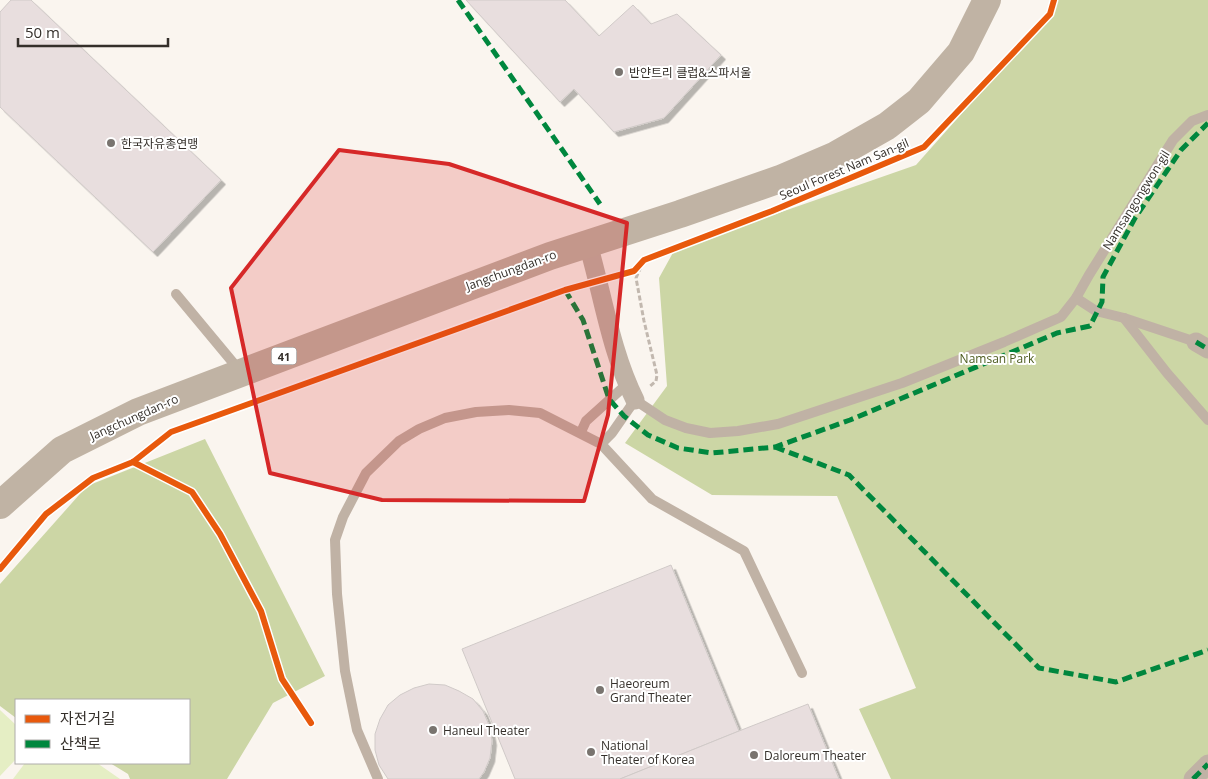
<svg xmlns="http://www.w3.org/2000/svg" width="1208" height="779" viewBox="0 0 1208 779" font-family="'Open Sans','Noto Sans KR',sans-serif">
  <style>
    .green { fill: #e5eec4 }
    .forest { fill: #ccd6a5 }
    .building { fill: #e8dede; stroke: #d0cac8; filter: url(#shadow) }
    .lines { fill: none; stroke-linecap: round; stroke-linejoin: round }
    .path { stroke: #c2b8af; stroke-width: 3; stroke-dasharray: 5 2.5; stroke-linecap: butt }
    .lane { stroke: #c0b2a5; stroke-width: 10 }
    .street { stroke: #c0b2a5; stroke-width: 19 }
    .primary { stroke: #c0b3a4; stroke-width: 28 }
    .quiet { stroke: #00873e; stroke-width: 5; stroke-dasharray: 10 5; stroke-linecap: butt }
    .cycleway-casing { stroke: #fff; stroke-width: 9 }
    .cycleway { stroke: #e8590c; stroke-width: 6 }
    .marked { fill: #d62828; fill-opacity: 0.2; stroke: #d62828; stroke-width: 4; stroke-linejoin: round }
    .poi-dot { fill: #79746f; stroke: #fff; stroke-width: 2 }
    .labels { text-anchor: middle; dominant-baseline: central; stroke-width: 4; stroke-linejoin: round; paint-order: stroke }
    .shield { fill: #fff; stroke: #716d6a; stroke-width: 1 }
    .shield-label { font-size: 11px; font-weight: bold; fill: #342f2a }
    .poi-label { font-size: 12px; fill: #342f2a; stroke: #fff; text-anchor: start }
    .street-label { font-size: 12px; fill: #342f2a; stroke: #fff }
    .park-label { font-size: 12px; fill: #4d5c1f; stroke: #fff }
  </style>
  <defs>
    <filter id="shadow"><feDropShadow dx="4.5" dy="4.5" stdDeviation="0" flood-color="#0004"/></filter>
  </defs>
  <rect width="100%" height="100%" fill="#faf5ef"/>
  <!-- green -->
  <g class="green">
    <polygon points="0,710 16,725 16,759 0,776"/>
    <polygon points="25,763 97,763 120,779 13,779"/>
  </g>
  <!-- forest -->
  <g class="forest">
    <polygon points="1054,0 1208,0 1208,779 891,779 859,709 916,688 837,496 712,495 625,443 667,386 659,278 675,249 916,165 1050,14"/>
    <polygon points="205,439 325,676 273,703 227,779 130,779 128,774 110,763 189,763 189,700 16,700 16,718 0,706 0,584 87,486"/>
  </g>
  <!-- building -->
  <g class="building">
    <polygon points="11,0 31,0 221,180 153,252 0,107 0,12"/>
    <polygon points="466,0 565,0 599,36 633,5 651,24 677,14 721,55 664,118 614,132 574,89 560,102"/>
    <polygon points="671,565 739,731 620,779 515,779 462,649"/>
    <polygon points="429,684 445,685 459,691 473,699 483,711 489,725 492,741 490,758 484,772 479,779 388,779 379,765 375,750 375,734 380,719 388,705 400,695 414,688"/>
    <polygon points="808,704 839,779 620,779 739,731"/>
  </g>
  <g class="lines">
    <!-- path -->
    <g class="path">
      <polyline points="644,260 636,278 644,321 657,375 656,381 649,387"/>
      <polyline points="133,462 192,492 220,534 261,611 282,679 311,723"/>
    </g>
    <!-- lane -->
    <g class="lane">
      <polyline points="176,294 240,371"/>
      <polyline points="1076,298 1096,311 1124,318 1196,342"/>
      <polyline points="1124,318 1167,373 1208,420"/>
      <polyline points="581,432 586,421 627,384"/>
      <polyline points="601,444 612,433 635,400 665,420 686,428 710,433 738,431 778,424 902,383 1004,342 1061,317 1076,298 1089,275 1173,140 1192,121 1208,115"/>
      <polyline points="378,779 357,730 345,671 337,594 335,540 343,517 366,473 399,441 419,429 445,418 476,412 509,410 540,413 601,444 652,499 744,551 802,673"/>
    </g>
    <!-- street -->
    <g class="street">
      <path d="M588 244C603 296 611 352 635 400"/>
      <polyline points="1196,342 1208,349"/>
      <polyline points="1193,779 1208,764"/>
    </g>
    <!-- primary -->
    <polyline class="primary" points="0,505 62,450 138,412 550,256 680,214 780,179 836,155 887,126 919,101 961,52 987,0"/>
    <!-- quiet -->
    <g class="quiet">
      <polyline points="458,0 600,204"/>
      <polyline points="565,290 583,320 609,399 624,416 648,435 678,448 712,453 775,447 850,420 1057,333 1090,326 1102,302 1103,277 1135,218 1181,150 1208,123"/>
      <polyline points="1196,342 1208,349"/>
      <polyline points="775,447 849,475 1039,668 1116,682 1208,650"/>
      <polyline points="1193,779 1208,764"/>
    </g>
    <!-- cycleway casing -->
    <g class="cycleway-casing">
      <g id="cycleway">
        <polyline points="133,462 192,492 220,534 261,611 282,679 311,723"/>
        <polyline points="0,569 46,514 93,478 133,462 171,432 565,290 634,271 644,260 772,211 924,147 1050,14 1054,0"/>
      </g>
    </g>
    <!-- cycleway -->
    <use href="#cycleway" class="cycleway"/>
  </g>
  <!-- marked area -->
  <path class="marked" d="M339 150 449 164 627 223 608 415 584 501 382 500 270 473 231 288Z"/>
  <!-- markers -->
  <g class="poi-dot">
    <circle cx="619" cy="72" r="5"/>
    <circle cx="111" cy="143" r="5"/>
    <circle cx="600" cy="690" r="5"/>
    <circle cx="433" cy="730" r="5"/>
    <circle cx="591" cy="752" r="5"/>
    <circle cx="754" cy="755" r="5"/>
  </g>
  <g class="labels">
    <!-- shield labels -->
    <rect class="shield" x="271.5" y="347.5" width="25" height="17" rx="4"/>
    <g class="shield-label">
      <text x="284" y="356">41</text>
    </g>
    <!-- poi labels -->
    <g class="poi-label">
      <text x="629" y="72">반얀트리 클럽&amp;스파서울</text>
      <text x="121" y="143">한국자유총연맹</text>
      <text x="610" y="683">Haeoreum<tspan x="610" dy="14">Grand Theater</tspan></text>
      <text x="443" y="730">Haneul Theater</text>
      <text x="601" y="745">National<tspan x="601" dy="14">Theater of Korea</tspan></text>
      <text x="764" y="755">Daloreum Theater</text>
    </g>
    <!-- street labels -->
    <g class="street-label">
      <text transform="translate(844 169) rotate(-23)">Seoul Forest Nam San-gil</text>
      <text transform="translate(1136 200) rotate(-58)">Namsangongwon-gil</text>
      <text transform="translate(511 270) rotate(-20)">Jangchungdan-ro</text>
      <text transform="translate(134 417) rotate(-24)">Jangchungdan-ro</text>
    </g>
    <!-- park labels -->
    <g class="park-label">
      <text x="997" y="358">Namsan Park</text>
    </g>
  </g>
  <!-- legend -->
  <rect x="15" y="699" width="175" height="65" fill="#ffffff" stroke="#aeacaa"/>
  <rect x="25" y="715" width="25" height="8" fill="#e8590c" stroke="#aeacaa"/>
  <text x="60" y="724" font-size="15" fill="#342f2a">자전거길</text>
  <rect x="25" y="740" width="25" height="8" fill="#00873e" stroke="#aeacaa"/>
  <text x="60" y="749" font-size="15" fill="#342f2a">산책로</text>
  <!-- scale -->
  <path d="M18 38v8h150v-8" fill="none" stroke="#342f2a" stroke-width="2.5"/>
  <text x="25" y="38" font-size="15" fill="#342f2a" stroke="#ffffff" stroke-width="4" paint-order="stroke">50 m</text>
</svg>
